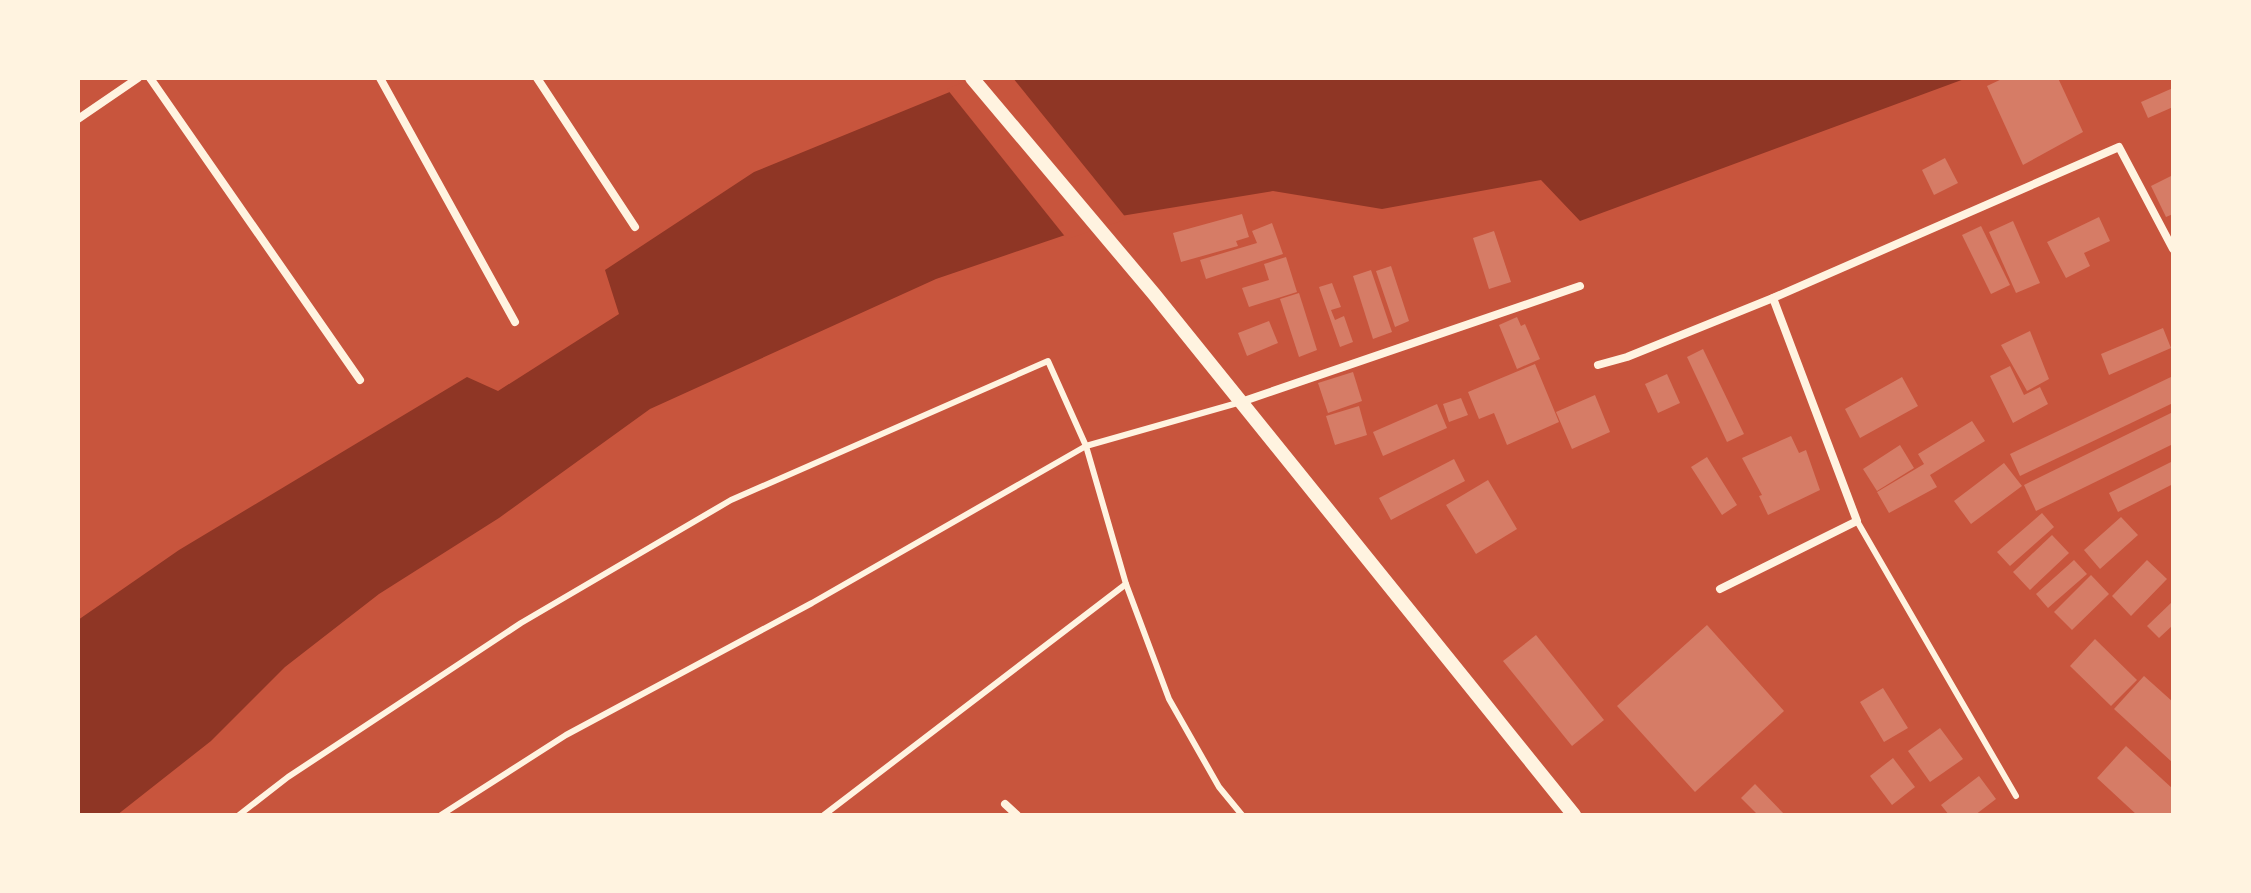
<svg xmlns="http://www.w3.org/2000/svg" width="2251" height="893" viewBox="0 0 2251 893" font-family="'Nunito Sans',sans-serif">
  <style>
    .water { fill: #8f3625 }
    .pier { fill: #c8553d }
    .building { fill: #d67c66 }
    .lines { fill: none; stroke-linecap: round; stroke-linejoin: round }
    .service { stroke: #fff3e0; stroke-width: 6 }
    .minor { stroke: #fff3e0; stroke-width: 8 }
    .tertiary { stroke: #fff3e0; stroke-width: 14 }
  </style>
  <rect width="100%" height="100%" fill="#c8553d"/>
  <!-- water -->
  <polygon class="water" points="984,78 1967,78 1580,221 1541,180 1382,209 1273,191 1121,216 936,279 650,409 499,518 379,594 285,667 211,741 117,815 78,815 78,620 179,550 467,377 498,391 619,314 605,270 754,172"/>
  <!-- pier -->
  <polygon class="pier" points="973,78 1013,78 1127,219 1067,239 947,89"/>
  <!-- building -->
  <g class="building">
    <polygon points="2004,78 2058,78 2083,132 2023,165 1987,86"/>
    <polygon points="2173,88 2173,107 2148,118 2141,102"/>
    <polygon points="1945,158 1958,183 1934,195 1922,170"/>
    <polygon points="2173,175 2173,214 2166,217 2151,186"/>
    <polygon points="1242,214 1249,237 1236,241 1238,246 1181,262 1173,233"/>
    <polygon points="2099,217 2110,241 2084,253 2090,266 2066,278 2047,242"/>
    <polygon points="2013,221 2040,283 2016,293 1989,232"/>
    <polygon points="1272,223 1283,254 1206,279 1200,260 1257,243 1252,231"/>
    <polygon points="1981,226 2010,285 1991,294 1962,235"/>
    <polygon points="1494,231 1511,282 1489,289 1473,238"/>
    <polygon points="1286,257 1297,292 1249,307 1242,288 1269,280 1264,264"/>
    <polygon points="1391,266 1409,321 1395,327 1376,271"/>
    <polygon points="1371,270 1392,332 1373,339 1353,276"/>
    <polygon points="1332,283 1341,307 1331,310 1335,320 1344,316 1353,342 1340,347 1319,287"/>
    <polygon points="1299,293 1317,350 1299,357 1280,299"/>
    <polygon points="1517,317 1521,326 1525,324 1540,359 1517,369 1499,325"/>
    <polygon points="1269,321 1278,343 1247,356 1238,333"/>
    <polygon points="2163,328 2171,348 2109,375 2101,354"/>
    <polygon points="2030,331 2049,379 2027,391 2001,345"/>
    <polygon points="1703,349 1744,434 1727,442 1687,357"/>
    <polygon points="1535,364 1559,422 1507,445 1494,413 1479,419 1468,392"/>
    <polygon points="2010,366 2024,395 2040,387 2048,404 2013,423 1990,376"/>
    <polygon points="1353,372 1362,401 1328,413 1318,383"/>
    <polygon points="1667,374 1680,403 1658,413 1645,384"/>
    <polygon points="2173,376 2173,403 2020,476 2010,454"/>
    <polygon points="1902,377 1918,406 1860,438 1845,409"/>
    <polygon points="1595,395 1610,432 1572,449 1556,412"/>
    <polygon points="1461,398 1468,415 1449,422 1443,404"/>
    <polygon points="1437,404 1447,428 1383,456 1373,432"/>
    <polygon points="1359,406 1367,435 1335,445 1326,416"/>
    <polygon points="2173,412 2173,444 2036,511 2024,485"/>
    <polygon points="1972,421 1985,441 1930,475 1937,487 1889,513 1877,492 1924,464 1918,454"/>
    <polygon points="1791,436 1799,453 1806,450 1820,490 1768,515 1759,496 1762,495 1742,458"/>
    <polygon points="1900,445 1914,468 1877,491 1863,469"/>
    <polygon points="1707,457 1737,505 1722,515 1691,467"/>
    <polygon points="1454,459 1465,481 1391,520 1379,498"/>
    <polygon points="2173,461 2173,484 2118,512 2109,493"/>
    <polygon points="2004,463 2022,486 1971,524 1954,501"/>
    <polygon points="1488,480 1517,529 1476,554 1446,505"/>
    <polygon points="2042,513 2054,527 2010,566 1997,552"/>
    <polygon points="2121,517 2138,535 2100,569 2084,550"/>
    <polygon points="2052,535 2069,553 2030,590 2013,572"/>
    <polygon points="2074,560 2087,574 2048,608 2036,594"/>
    <polygon points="2147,560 2167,579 2131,616 2112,596"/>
    <polygon points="2091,575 2109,594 2072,630 2054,612"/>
    <polygon points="2173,601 2173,625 2159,638 2147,626"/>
    <polygon points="1707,625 1784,711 1695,792 1617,706"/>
    <polygon points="1536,635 1604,720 1572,746 1503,661"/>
    <polygon points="2095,639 2137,680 2111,706 2070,666"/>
    <polygon points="2144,676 2173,702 2173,763 2114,709"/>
    <polygon points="1883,688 1908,728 1884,742 1860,702"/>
    <polygon points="1940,728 1963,759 1930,782 1908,751"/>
    <polygon points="2126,746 2173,789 2173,811 2170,815 2137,815 2097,778"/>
    <polygon points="1893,758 1915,787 1892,805 1870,776"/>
    <polygon points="1979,776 1996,799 1975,815 1949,815 1941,805"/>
    <polygon points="1755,784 1785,815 1758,815 1741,798"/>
  </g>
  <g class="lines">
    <!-- service -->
    <g class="service">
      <polyline points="1857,521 2016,796"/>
      <polyline points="239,815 288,777 521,623 731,500 1048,361 1086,446 1126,584 1169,699 1219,787 1242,815"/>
      <polyline points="441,815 566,735 812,603 1086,446 1241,402"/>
      <polyline points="824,815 1126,584"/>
    </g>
    <!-- minor -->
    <g class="minor">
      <polyline points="150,78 360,380"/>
      <polyline points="380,78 515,322"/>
      <polyline points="537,78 635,227"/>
      <polyline points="78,119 138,78"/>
      <polyline points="1598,365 1627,357 1773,298 2119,147 2173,249"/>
      <polyline points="1241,402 1580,286"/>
      <polyline points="1720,589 1857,521 1773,298"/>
      <polyline points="1005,804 1017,815"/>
    </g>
    <!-- tertiary -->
    <polyline class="tertiary" points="972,78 1154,294 1574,815"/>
  </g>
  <!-- border -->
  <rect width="2251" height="893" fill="none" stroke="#fff3e0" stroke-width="160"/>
</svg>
